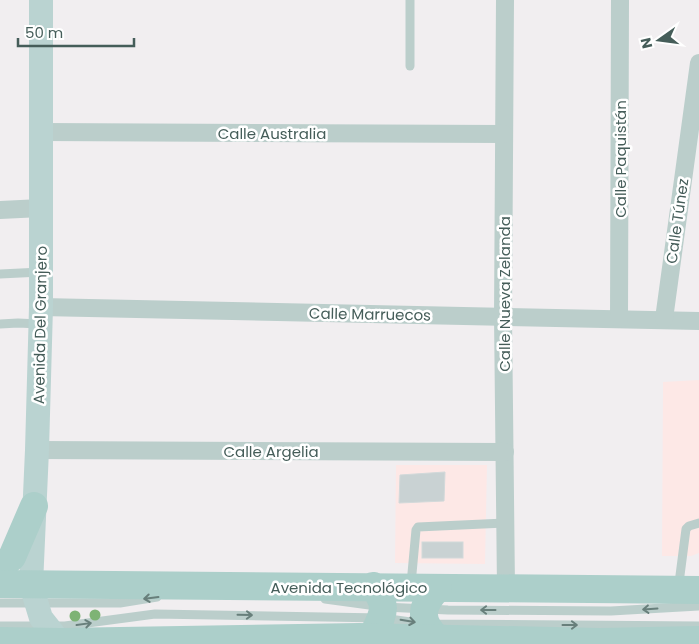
<svg xmlns="http://www.w3.org/2000/svg" width="699" height="644" viewBox="0 0 699 644" font-family="Poppins,sans-serif">
  <style>
    .commercial { fill: #fde8e6 }
    .building { fill: #c9d2d3; stroke: #d2d9da }
    .lines { fill: none; stroke-linecap: round; stroke-linejoin: round }
    .service { stroke: #bbcecb; stroke-width: 9 }
    .minor { stroke: #bbcecb; stroke-width: 18 }
    .secondary { stroke: #bad3d1; stroke-width: 24 }
    .primary { stroke: #accfca; stroke-width: 28 }
    .tree { fill: #7eb375 }
    .oneway { stroke: #687f7b }
    .labels { text-anchor: middle; dominant-baseline: central; stroke-width: 5; stroke-linejoin: round; paint-order: stroke }
    .street-label { font-size: 15px; fill: #455d59; stroke: #fff }
  </style>
  <rect width="100%" height="100%" fill="#f1eef0"/>
  <!-- commercial -->
  <g class="commercial">
    <polygon points="699,380 699,553 691,556 662,556 663,382"/>
    <polygon points="396,465 487,465 485,564 395,563"/>
  </g>
  <!-- building -->
  <g class="building">
    <polygon points="445,472 444,501 399,503 400,475"/>
    <rect x="422" y="542" width="41" height="16"/>
  </g>
  <g class="lines">
    <!-- service -->
    <g class="service">
      <polyline points="410,66 410,0"/>
      <polyline points="0,274 41,272"/>
      <polyline points="0,324 18,323 39,324"/>
      <polyline points="679,583 686,529 689,526 699,523"/>
      <polyline points="411,584 416,530 418,527 505,523"/>
      <polyline points="325,599 384,607 448,610 611,611 699,606"/>
      <polyline points="0,603 120,603 157,597"/>
      <polyline points="0,626 65,626 155,614 382,618 425,624 699,626"/>
    </g>
    <!-- minor -->
    <g class="minor">
      <polyline points="505,0 503,316 506,588"/>
      <polyline points="41,132 504,134"/>
      <polyline points="0,210 41,208"/>
      <polyline points="41,307 699,321"/>
      <polyline points="619,319 620,0"/>
      <polyline points="664,319 699,63"/>
      <polyline points="37,450 505,452"/>
    </g>
    <!-- secondary -->
    <polyline class="secondary" points="41,0 41,307 37,450 31,585 41,618 60,642"/>
    <!-- primary -->
    <g class="primary">
      <polyline points="0,568 12,557 34,506"/>
      <polyline points="0,584 699,590"/>
      <path d="M372 637C382 615 390 608 373 586"/>
      <path d="M437 638C418 621 421 605 438 588"/>
      <polyline points="0,641 60,642 359,637 600,642 699,640"/>
    </g>
  </g>
  <!-- trees -->
  <g class="tree">
    <circle cx="95" cy="615" r="5.5"/>
    <circle cx="75" cy="616" r="5.5"/>
  </g>
  <!-- one-way arrows -->
  <defs><path id="oneway-shaft" d="M-6 0H5M1.5-3L5.5 0L1.5 3" fill="none" stroke-width="1.6" stroke-linecap="round" stroke-linejoin="round" transform="scale(1.25)"/></defs>
  <g class="oneway">
    <use href="#oneway-shaft" transform="translate(151 598) rotate(173)"/>
    <use href="#oneway-shaft" transform="translate(650 609) rotate(176)"/>
    <use href="#oneway-shaft" transform="translate(488 610) rotate(-180)"/>
    <use href="#oneway-shaft" transform="translate(245 615) rotate(1)"/>
    <use href="#oneway-shaft" transform="translate(408 621) rotate(9)"/>
    <use href="#oneway-shaft" transform="translate(84 624) rotate(-8)"/>
    <use href="#oneway-shaft" transform="translate(570 625)"/>
  </g>
  <g class="labels">
    <!-- street labels -->
    <g class="street-label">
      <text x="272" y="133">Calle Australia</text>
      <text transform="translate(620 159) rotate(-90)">Calle Paquistán</text>
      <text transform="translate(677 221) rotate(-82)">Calle Túnez</text>
      <text transform="translate(504 294) rotate(-90)">Calle Nueva Zelanda</text>
      <text transform="translate(370 314) rotate(1)">Calle Marruecos</text>
      <text transform="translate(40 325) rotate(-89)">Avenida Del Granjero</text>
      <text x="271" y="451">Calle Argelia</text>
      <text x="349" y="587">Avenida Tecnológico</text>
    </g>
  </g>
  <!-- north arrow -->
  <g transform="translate(659 40) rotate(256)" stroke="#ffffff" stroke-width="4" paint-order="stroke">
  <path d="M0-4L9 19L0 12L-9 19Z" fill="#455d59"/>
  <text y="-8" font-size="14" font-weight="bold" text-anchor="middle" fill="#455d59">N</text>
  </g>
  <!-- scale -->
  <path d="M18 38v8h116v-8" fill="none" stroke="#455d59" stroke-width="2.5"/>
  <text x="25" y="38" font-size="15" fill="#455d59" stroke="#ffffff" stroke-width="4" paint-order="stroke">50 m</text>
</svg>
